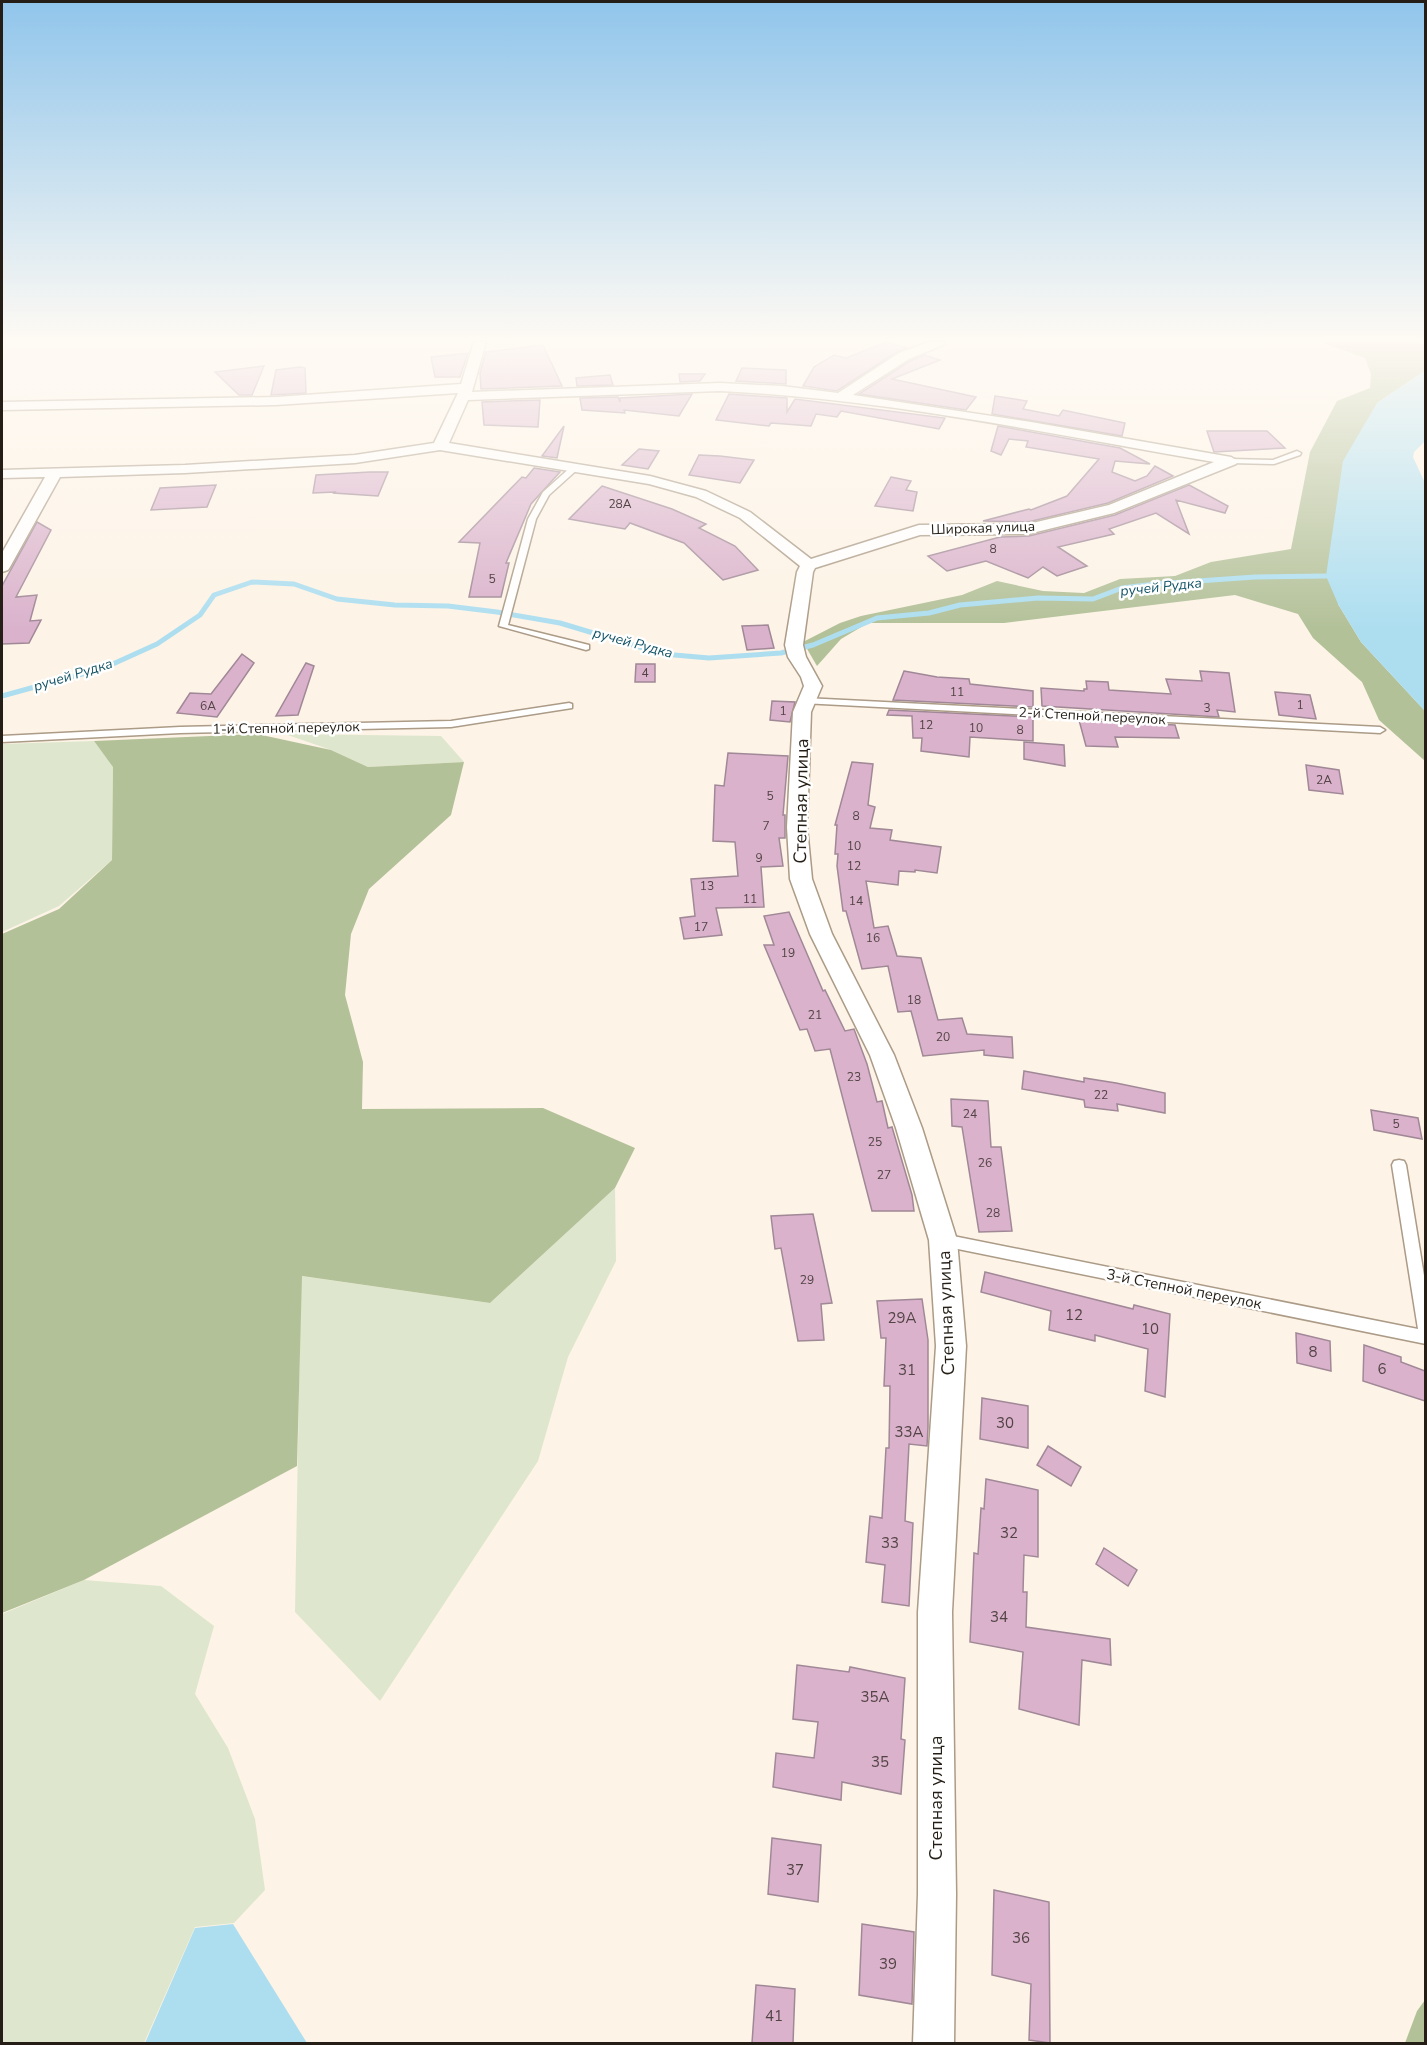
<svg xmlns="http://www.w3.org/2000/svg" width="1427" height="2045" viewBox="0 0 1427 2045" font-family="'Nunito Sans',sans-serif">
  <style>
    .green { fill: #dee7cd }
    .forest { fill: #b3c199 }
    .water { fill: #addef0 }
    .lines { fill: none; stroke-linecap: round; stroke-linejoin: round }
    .stream { stroke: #addef0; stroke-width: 5 }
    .building { fill: #dab2cc; stroke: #a08897; stroke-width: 1.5 }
    .service-casing { stroke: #ab9b87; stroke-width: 3 }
    .minor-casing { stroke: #ab9b87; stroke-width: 3 }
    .service { fill: #fff; fill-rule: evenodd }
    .minor { fill: #fff; fill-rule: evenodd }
    .labels { text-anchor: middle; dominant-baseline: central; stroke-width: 5; stroke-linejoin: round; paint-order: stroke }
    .number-label { font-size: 12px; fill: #524344 }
    .far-street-label { font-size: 14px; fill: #241e16; stroke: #fff }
    .far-water-label { font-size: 14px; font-style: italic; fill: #115265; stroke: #fff }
    .street-label { font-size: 15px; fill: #241e16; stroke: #fff }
    .near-number-label { font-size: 15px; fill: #524344 }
    .near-street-label { font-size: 18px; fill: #241e16; stroke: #fff }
  </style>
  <rect width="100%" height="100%" fill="#fdf3e6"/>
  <!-- green -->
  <g class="green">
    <polygon points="285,734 441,736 464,762 368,767 331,750"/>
    <polygon points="94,741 113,766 112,860 59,906 2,932 2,744"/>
    <polygon points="615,1188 616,1261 568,1357 538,1461 380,1701 295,1612 301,1276 490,1303"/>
    <polygon points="84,1580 161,1586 214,1626 195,1694 228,1748 255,1819 265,1890 234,1923 195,1927 144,2043 2,2043 2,1614"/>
  </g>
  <!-- forest -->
  <g class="forest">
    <polygon points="1321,342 1415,342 1425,345 1425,371 1377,403 1338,604 1361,642 1425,711 1425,761 1379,720 1362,682 1313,638 1298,614 1235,595 1004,623 868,623 841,639 817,666 803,642 840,623 861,616 962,595 997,581 1043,591 1084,593 1120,579 1175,576 1211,562 1291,549 1310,452 1337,401 1370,388 1371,374 1365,358"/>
    <polygon points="257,734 331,750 368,767 464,762 451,815 369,889 351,934 345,995 363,1062 362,1109 543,1108 635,1148 615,1188 490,1303 302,1276 297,1466 84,1580 2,1613 2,934 59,909 112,860 113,767 94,741"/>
    <polygon points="1425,2000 1425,2043 1405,2043 1417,2011"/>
  </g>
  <!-- water -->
  <g class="water">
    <polygon points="1425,371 1425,441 1414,452 1413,457 1425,483 1425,711 1361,642 1338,604 1326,576 1343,461 1377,403"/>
    <polygon points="233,1924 307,2043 145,2043 195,1928"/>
  </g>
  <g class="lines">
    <!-- stream -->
    <polyline class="stream" points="2,696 104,668 157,644 200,615 214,595 252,582 294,584 337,599 395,605 448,606 497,612 560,623 663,654 709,658 781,653 813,645 877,618 929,613 960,605 1038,598 1093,599 1122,588 1155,584 1255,577 1326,576"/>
  </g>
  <!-- building -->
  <g class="building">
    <polygon points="886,342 907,348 898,351 837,391 803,386 814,367 834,355 846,358"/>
    <polygon points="543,345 562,386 481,389 480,373 486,352"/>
    <polygon points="468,353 460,377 435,377 431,357"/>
    <polygon points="925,355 940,360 892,379 976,397 966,410 859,394 910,361"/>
    <polygon points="264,366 252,395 239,395 215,372"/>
    <polygon points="300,367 305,368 306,393 271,395 276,370"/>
    <polygon points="742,368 786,370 786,384 736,381"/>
    <polygon points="679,374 705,374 700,381 680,382"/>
    <polygon points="610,375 613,385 577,386 576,378"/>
    <polygon points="692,394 679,416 624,410 625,413 582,410 580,398 618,397 620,402 620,398"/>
    <polygon points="729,394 787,398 787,412 795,399 945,418 939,429 841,411 837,417 816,414 811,426 771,423 769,426 716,420"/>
    <polygon points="995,396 1027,401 1023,409 1059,416 1063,410 1125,423 1122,436 992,414"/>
    <polygon points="540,400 538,427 484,425 482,402"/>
    <polygon points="564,426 557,458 542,456"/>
    <polygon points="998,426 1120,448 1150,464 1115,461 1112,472 1135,481 1147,476 1155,466 1173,476 1108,503 1028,522 983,521 1029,509 1031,510 1067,496 1099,459 1026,447 1028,441 1009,439 1001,455 991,451"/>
    <polygon points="1207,431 1267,431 1285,448 1214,452"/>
    <polygon points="639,449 659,451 648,469 622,465"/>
    <polygon points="699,455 720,456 754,460 740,483 689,475"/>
    <polygon points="534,468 560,472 531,504 506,563 509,563 501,597 469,597 480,543 459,542 522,477 526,478"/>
    <polygon points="370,472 388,472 378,496 334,493 335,492 313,493 316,475"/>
    <polygon points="891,477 911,481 906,490 917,492 913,511 875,506"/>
    <polygon points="216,485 207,507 151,510 160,488"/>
    <polygon points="1189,485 1228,506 1225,513 1176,500 1189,534 1156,513 1109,529 1114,534 1058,547 1087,566 1057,576 1043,567 1028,578 986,561 947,571 928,556 1000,537 1029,536 1115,515"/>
    <polygon points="602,486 672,509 706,524 699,528 735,546 758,570 723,580 684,543 630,523 625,529 569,519"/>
    <polygon points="37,522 51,530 16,597 37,595 30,621 41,620 29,643 2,644 2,586"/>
    <polygon points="768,625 774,648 747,650 742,626"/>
    <polygon points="242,654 254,663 217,717 177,713 190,693 211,694"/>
    <polygon points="306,663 314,666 298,715 276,716"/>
    <polygon points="636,664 655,664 655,682 635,682"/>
    <polygon points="904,671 937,677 969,679 970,684 1033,691 1033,707 893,700"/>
    <polygon points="1200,671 1229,673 1235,712 1217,710 1219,717 1042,706 1041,688 1084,691 1084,689 1087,689 1086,681 1108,682 1109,690 1171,694 1166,679 1202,681"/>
    <polygon points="1275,692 1310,695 1316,719 1279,715"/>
    <polygon points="772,701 795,702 790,722 770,720"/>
    <polygon points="889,710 1033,717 1033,741 970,737 969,757 921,751 922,738 913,738 912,716 887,715"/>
    <polygon points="1079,720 1175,725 1179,738 1115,737 1118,747 1086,746"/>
    <polygon points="1024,742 1064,745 1065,766 1024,759"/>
    <polygon points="728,753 788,756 783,815 785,815 785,838 779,838 783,866 761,867 764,907 716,908 722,935 684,939 680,918 695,916 691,879 738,876 735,842 713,841 715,785 724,786"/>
    <polygon points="852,762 873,764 868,805 875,807 870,828 892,830 890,840 941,847 937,873 915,870 915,872 899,871 898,885 866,881 874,928 888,926 897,956 921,958 938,1020 962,1018 967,1034 1012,1037 1013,1058 984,1055 984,1050 923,1056 911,1011 898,1012 888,966 862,969 846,911 843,911 837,866 838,854 835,854 837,825 835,825"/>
    <polygon points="1306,765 1339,770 1343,794 1309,790"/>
    <polygon points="789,912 823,991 825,990 845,1031 854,1029 867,1064 877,1102 882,1101 888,1128 892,1127 912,1195 914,1211 872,1211 830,1049 815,1051 807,1029 800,1030 764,945 774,945 764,916"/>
    <polygon points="1024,1071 1084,1082 1084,1078 1116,1083 1165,1093 1165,1113 1117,1104 1118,1111 1085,1107 1084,1100 1022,1089"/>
    <polygon points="951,1099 988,1101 991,1147 1001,1147 1012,1231 979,1232 962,1127 952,1126"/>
    <polygon points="1371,1110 1418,1118 1422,1139 1374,1130"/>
    <polygon points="813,1214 832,1303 821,1304 824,1340 798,1341 781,1248 775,1249 771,1216"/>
    <polygon points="985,1272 1133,1309 1134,1305 1170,1314 1165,1397 1145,1391 1148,1349 1095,1335 1095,1341 1049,1330 1051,1311 981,1292"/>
    <polygon points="922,1299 928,1340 928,1427 927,1446 909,1444 905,1521 913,1523 909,1606 882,1602 885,1565 866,1562 870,1516 882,1518 886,1448 889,1448 890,1386 884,1386 886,1338 881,1338 877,1301"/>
    <polygon points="1296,1333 1330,1341 1331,1371 1297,1363"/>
    <polygon points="1364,1345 1401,1357 1401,1362 1425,1371 1425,1401 1363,1381"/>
    <polygon points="982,1398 1028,1406 1028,1448 980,1439"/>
    <polygon points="1048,1446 1081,1467 1071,1486 1037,1465"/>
    <polygon points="986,1479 1038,1490 1038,1557 1024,1555 1023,1592 1027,1592 1026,1627 1110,1639 1111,1665 1082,1660 1079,1725 1019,1709 1023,1652 970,1642 974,1553 978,1554 981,1508 984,1509"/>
    <polygon points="1104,1548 1137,1570 1128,1586 1096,1564"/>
    <polygon points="797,1665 849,1672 850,1667 905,1678 901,1739 905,1740 901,1794 842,1782 841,1800 773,1787 776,1753 814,1758 818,1722 793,1719"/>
    <polygon points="772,1838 821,1845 818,1902 768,1894"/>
    <polygon points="994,1890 1049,1902 1050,2043 1029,2040 1031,1984 992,1975"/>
    <polygon points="862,1924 914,1932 912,2004 859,1995"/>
    <polygon points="756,1985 795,1989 793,2043 752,2043"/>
  </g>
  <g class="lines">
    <!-- service casing -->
    <g class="service-casing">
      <g id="service">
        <polygon points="1297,451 1301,453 1300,455 1274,464 1231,463 1227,461 1231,459 1273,460"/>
        <polygon points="572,466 579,468 549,495 536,519 508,625 589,645 589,649 586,650 499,626 528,519 543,492"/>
        <polygon points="805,698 1380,727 1385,730 1380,733 802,703 802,699"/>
        <polygon points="569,703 572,704 572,708 451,727 180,733 2,742 2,736 180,727 451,721"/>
        <polygon points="1399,1160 1404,1161 1406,1165 1426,1288 1426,1344 943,1246 938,1244 936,1240 938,1236 943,1234 1418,1329 1392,1165 1394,1161"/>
      </g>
    </g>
    <!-- minor casing -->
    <g class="minor-casing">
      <path id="minor" d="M474 342H486L472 392 720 383 782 386 838 393 899 353 929 342H945L943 345 909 359 853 395 1031 422 1231 457 1238 461 1236 464 1114 513 1028 534 920 535 815 568 813 572 803 645 806 657 822 686 811 712 807 827 812 879 832 934 894 1055 922 1128 957 1240 966 1346 952 1612 956 1894 954 2044H913L918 1894V1612L936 1346 929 1240 896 1128 870 1055 810 934 790 879 787 827 793 712 804 686 801 677 788 657 785 645 797 572 800 566 740 518 696 497 649 484 440 450 355 463 185 473 60 477 10 567 8 570 2 572V553L45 477 2 478V470L185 465 355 455 434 443 458 393 276 405 2 410V402L276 397 461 384ZM720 391C886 399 1051 434 1214 462L1109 505 1028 524 919 525 811 559 750 512 706 491 650 476 449 443 468 400Z"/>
    </g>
    <!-- service -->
    <use href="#service" class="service"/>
    <!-- minor -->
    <use href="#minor" class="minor"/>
  </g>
  <!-- sky -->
  <linearGradient id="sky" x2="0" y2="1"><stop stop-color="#90c5eb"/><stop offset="0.54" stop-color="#fefaf4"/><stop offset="1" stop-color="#fefaf4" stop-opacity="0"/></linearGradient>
  <rect width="1427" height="628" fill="url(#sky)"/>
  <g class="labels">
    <!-- number labels -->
    <g class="number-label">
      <text x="620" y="504">28А</text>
      <text x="993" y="549">8</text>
      <text x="492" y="579">5</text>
      <text x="645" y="673">4</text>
      <text x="957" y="692">11</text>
      <text x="1300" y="705">1</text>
      <text x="208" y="706">6А</text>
      <text x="1207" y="708">3</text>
      <text x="783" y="711">1</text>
      <text x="926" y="725">12</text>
      <text x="976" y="728">10</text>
      <text x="1020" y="730">8</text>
      <text x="1324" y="780">2А</text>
      <text x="770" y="796">5</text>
      <text x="856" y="816">8</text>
      <text x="766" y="826">7</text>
      <text x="854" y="846">10</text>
      <text x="759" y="858">9</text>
      <text x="854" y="866">12</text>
      <text x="707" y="886">13</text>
      <text x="750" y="899">11</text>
      <text x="856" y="901">14</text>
      <text x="701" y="927">17</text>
      <text x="873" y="938">16</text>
      <text x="788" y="953">19</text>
      <text x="914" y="1000">18</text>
      <text x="815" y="1015">21</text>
      <text x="943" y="1037">20</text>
      <text x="854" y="1077">23</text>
      <text x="1101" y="1095">22</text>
      <text x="970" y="1114">24</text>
      <text x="1396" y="1124">5</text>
      <text x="875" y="1142">25</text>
      <text x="985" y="1163">26</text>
      <text x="884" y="1175">27</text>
      <text x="993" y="1213">28</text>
      <text x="807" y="1280">29</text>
    </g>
    <!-- far-street labels -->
    <g class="far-street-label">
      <text transform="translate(983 528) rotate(-2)">Широкая улица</text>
      <text transform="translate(1092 716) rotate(3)">2-й Степной переулок</text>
      <text transform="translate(286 728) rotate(-1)">1-й Степной переулок</text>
    </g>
    <!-- far-water labels -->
    <g class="far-water-label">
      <text transform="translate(1161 587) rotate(-6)">ручей Рудка</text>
      <text transform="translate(633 643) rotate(15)">ручей Рудка</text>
      <text transform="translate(73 675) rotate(-17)">ручей Рудка</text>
    </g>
    <!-- street labels -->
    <g class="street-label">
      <text transform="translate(1184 1289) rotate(11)">3-й Степной переулок</text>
    </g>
    <!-- near-number labels -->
    <g class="near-number-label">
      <text x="1074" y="1315">12</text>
      <text x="902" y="1318">29А</text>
      <text x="1150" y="1329">10</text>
      <text x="1313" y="1352">8</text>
      <text x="1382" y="1369">6</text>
      <text x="907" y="1370">31</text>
      <text x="1005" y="1423">30</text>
      <text x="909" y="1432">33А</text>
      <text x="1009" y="1533">32</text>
      <text x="890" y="1543">33</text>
      <text x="999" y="1617">34</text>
      <text x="875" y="1697">35А</text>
      <text x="880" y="1762">35</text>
      <text x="795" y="1870">37</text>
      <text x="1021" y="1938">36</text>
      <text x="888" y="1964">39</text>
      <text x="774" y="2016">41</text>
    </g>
    <!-- near-street labels -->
    <g class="near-street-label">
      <text transform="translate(801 801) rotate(-89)">Степная улица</text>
      <text transform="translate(946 1313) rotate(-92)">Степная улица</text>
      <text transform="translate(936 1798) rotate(-90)">Степная улица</text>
    </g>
  </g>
  <!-- border -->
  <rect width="1427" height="2045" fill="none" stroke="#241e16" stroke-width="6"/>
</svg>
